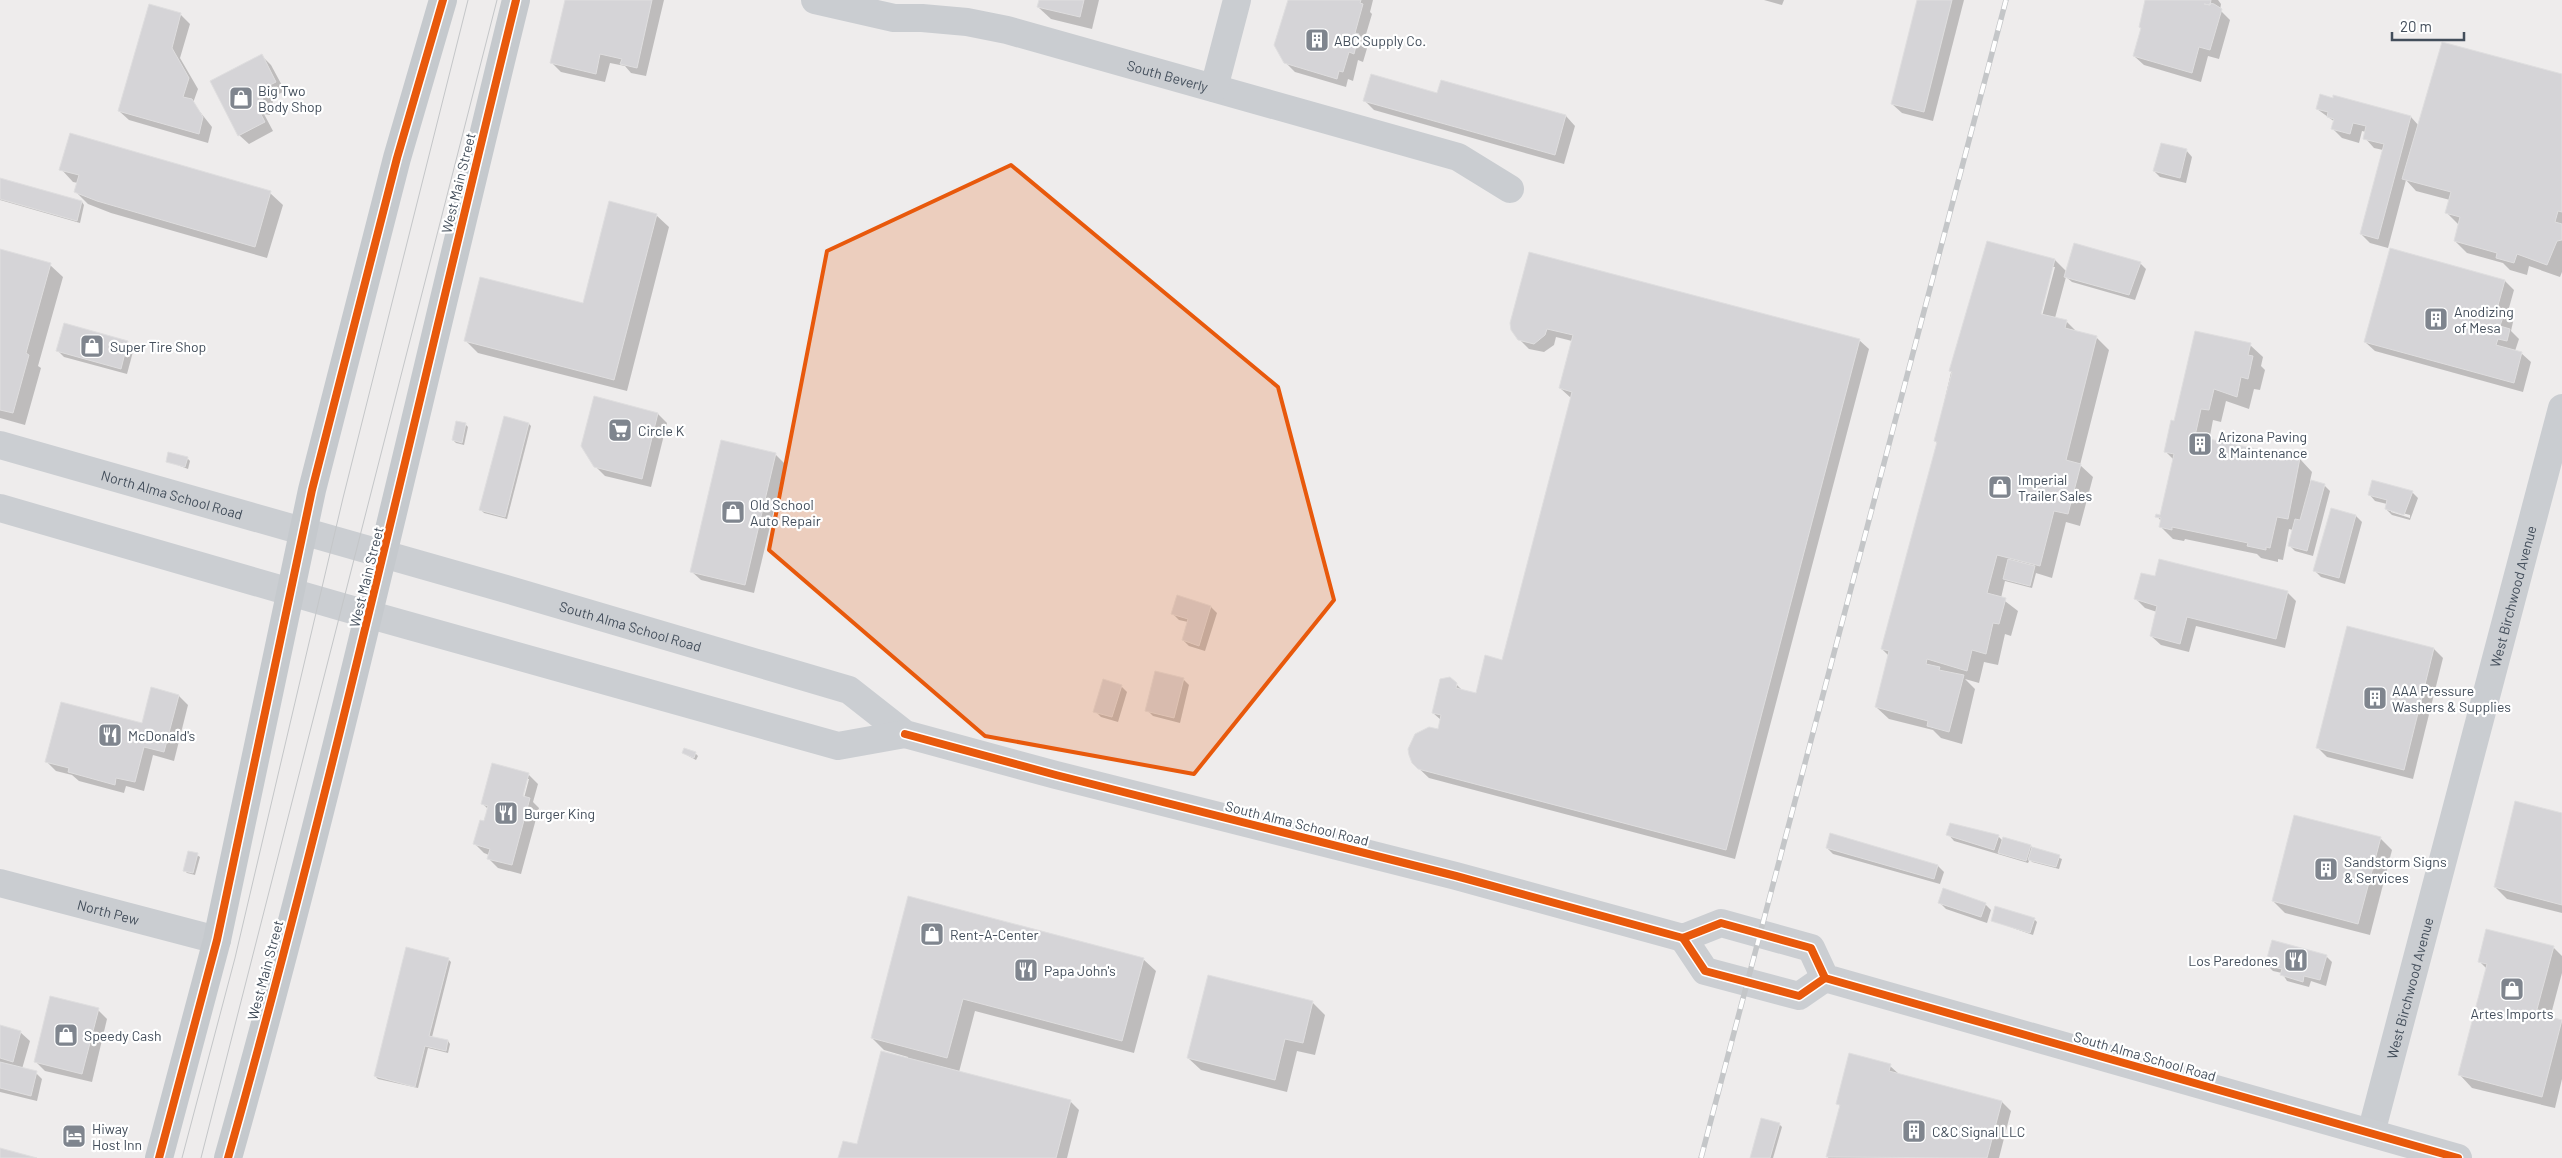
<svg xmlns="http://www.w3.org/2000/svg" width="2562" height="1158" viewBox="0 0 2562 1158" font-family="Barlow,sans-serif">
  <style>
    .shadow { fill: #0003; fill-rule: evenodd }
    .building { fill: #d5d4d7; stroke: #dfdedf }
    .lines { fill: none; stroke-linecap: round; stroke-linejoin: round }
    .street { stroke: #cacdd1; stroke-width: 28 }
    .secondary { stroke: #cbced2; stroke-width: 28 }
    .primary { stroke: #c5c9cd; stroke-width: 28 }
    .tram { stroke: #c4c6c8; stroke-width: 1 }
    .rail-casing { stroke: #c4c6c8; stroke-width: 5.5 }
    .rail { stroke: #fff; stroke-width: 4; stroke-dasharray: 11; stroke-linecap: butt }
    .cycleway-casing { stroke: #fff; stroke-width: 11 }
    .cycleway { stroke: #e8590c; stroke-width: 8 }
    .marked { fill: #e8590c; fill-opacity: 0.2; stroke: #e8590c; stroke-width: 4; stroke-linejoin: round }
    .labels { text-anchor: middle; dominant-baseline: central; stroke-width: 4.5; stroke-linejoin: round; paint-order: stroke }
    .poi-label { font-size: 14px; fill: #434e5b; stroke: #fff; text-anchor: start }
    .street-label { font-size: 14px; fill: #434e5b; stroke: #fff }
  </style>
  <rect width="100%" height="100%" fill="#eeecec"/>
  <!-- shadow -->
  <g class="shadow">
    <polygon points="566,0 664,0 646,76 631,73 625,66 610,63 605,82 561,72 552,63"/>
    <polygon points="1040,0 1099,0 1092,29 1051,19 1038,7"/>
    <polygon points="1289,0 1373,0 1370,12 1372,14 1364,41 1368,45 1363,62 1358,60 1353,81 1348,79 1346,87 1295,72 1285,62"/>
    <polygon points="1764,0 1784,0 1782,5"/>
    <polygon points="1918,0 1964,0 1933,121 1902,113 1892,104"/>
    <polygon points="2146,0 2218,0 2221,4 2220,10 2230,20 2219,59 2208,56 2201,82 2144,65 2134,56 2142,29 2140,27"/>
    <polygon points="150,6 181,15 190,24 180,58 198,89 193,103 212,127 208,143 129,120 119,111"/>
    <polygon points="261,55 271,65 285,91 271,98 273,101 270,115 264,114 273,131 249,144 239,135"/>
    <polygon points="2562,76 2562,272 2560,277 2529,266 2527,275 2510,270 2503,263 2467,253 2455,241 2459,225 2447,213 2450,200 2416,191 2406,180 2388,248 2370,243 2361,234 2383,150 2374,148 2365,138 2366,132 2362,131 2359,143 2342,138 2333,129 2335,122 2317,109 2411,117 2419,126"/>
    <polygon points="1438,94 1566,116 1575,126 1564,164 1374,110 1365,101"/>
    <polygon points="2186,150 2192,157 2186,183 2160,177 2154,171"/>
    <polygon points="61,169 270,193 283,205 267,258 111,213 88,204 75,191 78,183 73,182"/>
    <polygon points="0,179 82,202 84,205 80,223 0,200"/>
    <polygon points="656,215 669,227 627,391 478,353 465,340 584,305"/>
    <polygon points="0,251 50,265 63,277 38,366 41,368 25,425 0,418"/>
    <path d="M2055 260 2067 272 2140 263 2146 269 2135 300 2072 282 2066 277 2055 318 2066 321 2077 332 2096 337 2109 350 2080 465 2093 477 2080 526 2066 522 2052 578 2036 573 2032 588 2005 581 2001 598 2018 611 2011 636 2005 634 1998 665 1984 662 1979 683 1965 679 1975 689 1962 744 1941 738 1933 730 1889 719 1876 707 1889 656 1882 649 1938 444 1935 441 1957 347ZM2052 267H2055L2041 320 2039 319Z"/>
    <polygon points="2505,281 2514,290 2507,315 2513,322 2511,331 2519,339 2515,351 2521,353 2531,362 2523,392 2375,351 2365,342"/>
    <polygon points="1512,323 1859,340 1869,349 1735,859 1429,778 1413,763 1439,730 1441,720 1433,713 1450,678 1463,691 1477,694 1503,661 1571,398 1560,388 1572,341 1556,337 1554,345 1544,352 1529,349 1519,339"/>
    <polygon points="127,342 134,348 127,374 64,357 58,351"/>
    <polygon points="2250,345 2263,357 2261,366 2265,370 2260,390 2254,389 2249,409 2226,401 2221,422 2213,420 2209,441 2300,459 2312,472 2310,481 2324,485 2330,491 2313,556 2295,551 2289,545 2293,530 2289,529 2283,560 2278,559 2278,562 2261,558 2257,554 2185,539 2184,541 2173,539 2160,526 2161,521 2157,516 2161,516 2174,460 2166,452 2175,423"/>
    <polygon points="658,414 667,423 651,487 605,476 595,466"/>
    <polygon points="465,424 468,427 464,445 456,443 453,440"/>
    <polygon points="529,424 531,426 507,519 484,513 481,510"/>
    <polygon points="775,454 785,464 754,593 701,580 691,571"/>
    <polygon points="187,458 190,461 188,469 167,461"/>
    <path d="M2412 492 2418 498 2410 520 2392 515 2386 509 2387 504 2375 501 2369 494ZM2391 510 2410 515V518L2391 512Z"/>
    <polygon points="2332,510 2356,516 2362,522 2345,584 2321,577 2315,571"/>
    <polygon points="2156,578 2287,592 2296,601 2285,648 2196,626 2189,652 2161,645 2151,636 2157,612 2145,608 2136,599"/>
    <polygon points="1211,607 1217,613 1205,651 1189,646 1183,640 1188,622 1179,620 1173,614"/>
    <polygon points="2347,628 2434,649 2443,658 2413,779 2327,757 2318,748"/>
    <polygon points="1183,679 1189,685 1180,723 1153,716 1147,710"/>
    <polygon points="1121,686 1127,692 1118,722 1101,717 1095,711"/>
    <polygon points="179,696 188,705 174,761 153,755 144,791 126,786 124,793 79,781 72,775 56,771 46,761 142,724"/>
    <polygon points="683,753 695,753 698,756 696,760"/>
    <path d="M528 774 538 784 533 802 539 808 521 874 498 868 488 858 489 855 484 853 475 844 488 809 483 804ZM526 779H529L523 802 520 801Z"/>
    <polygon points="2562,814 2562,913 2507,899 2495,887"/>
    <polygon points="1948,834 1998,836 2003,841 2030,846 2062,859 2059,869 2032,862 2030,859 2028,863 1954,841"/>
    <polygon points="2380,838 2392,850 2370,935 2285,913 2273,901"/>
    <polygon points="1827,848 1938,866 1944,872 1940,884 1833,854"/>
    <polygon points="197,855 200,857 195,875 187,873 184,870"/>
    <polygon points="909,897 1143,959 1156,971 1134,1053 975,1011 959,1072 1070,1101 1079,1110 1067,1158 839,1158 858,1146 908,1059 908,1057 884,1050 872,1038"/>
    <polygon points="1940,903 1985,904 1991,910 1987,923 1946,909"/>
    <polygon points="2034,919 2037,922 2033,935 1993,921"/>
    <polygon points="2553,947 2562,956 2562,973 2550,1018 2562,1022 2562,1079 2555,1108 2472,1088 2460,1075 2487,969 2479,961"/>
    <polygon points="2326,956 2332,962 2326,986 2311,981 2309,987 2287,981 2282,973 2273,971 2267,965"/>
    <polygon points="448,959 451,962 432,1037 448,1041 450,1044 448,1053 428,1048 418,1088 378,1079 375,1076"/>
    <polygon points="1312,1002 1325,1015 1315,1055 1297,1051 1287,1092 1201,1070 1188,1058"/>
    <polygon points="98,1010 107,1019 92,1082 45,1071 35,1061"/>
    <polygon points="0,1026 20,1032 30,1041 22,1069 36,1073 42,1079 37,1101 0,1092"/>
    <polygon points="1890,1066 1900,1075 2002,1102 2011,1111 1999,1158 1828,1158 1841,1107 1837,1103"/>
    <polygon points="1779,1124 1782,1127 1773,1158 1751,1158"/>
  </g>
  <!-- building -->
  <g class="building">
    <polygon points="565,0 652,0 637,68 620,64 622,59 600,54 596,74 550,63"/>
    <polygon points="1039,0 1084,0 1080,17 1037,7"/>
    <polygon points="1288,0 1361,0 1360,3 1363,4 1355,33 1359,34 1354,54 1349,52 1343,72 1339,71 1337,79 1284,63 1274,45"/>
    <polygon points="1917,0 1952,0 1924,112 1891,104"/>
    <polygon points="2145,0 2211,0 2210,5 2204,4 2210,5 2210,3 2214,4 2222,9 2210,50 2199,47 2192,73 2133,56 2141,28 2139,27"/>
    <polygon points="149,4 181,13 172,48 189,78 183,97 192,99 203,117 199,134 118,111"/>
    <polygon points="2442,42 2562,74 2562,212 2558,211 2555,222 2562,224 2562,240 2557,241 2547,265 2517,254 2514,263 2496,258 2497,253 2454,241 2460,217 2445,213 2451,192 2402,179"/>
    <polygon points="262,54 276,82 262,89 265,90 260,107 256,105 265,122 238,136 210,81"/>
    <polygon points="1371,74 1437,93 1441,80 1566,115 1555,155 1363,101"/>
    <polygon points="2320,94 2333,98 2333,95 2411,116 2378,239 2360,234 2384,144 2363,139 2366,126 2353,123 2350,134 2331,129 2334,119 2327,117 2328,112 2316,109"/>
    <polygon points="70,133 271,191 255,247 97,201 74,192 79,175 59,170"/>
    <polygon points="2161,143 2187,149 2180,178 2153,171"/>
    <polygon points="0,178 82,201 77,221 0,199"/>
    <polygon points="609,201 657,214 614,380 464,341 480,277 583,303"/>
    <polygon points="1987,241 2055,259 2041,314 2067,320 2065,328 2097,336 2066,460 2081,464 2068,514 2054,511 2040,566 1997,555 1987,593 2006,598 1999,624 1993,623 1986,654 1972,650 1967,671 1927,659 1926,664 1940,667 1939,670 1964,675 1949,732 1927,726 1928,721 1875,707 1889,651 1881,649 1937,442 1934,441 1952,372 1949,371"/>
    <polygon points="2074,243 2141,262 2129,295 2064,277"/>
    <polygon points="2390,248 2505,280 2497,309 2505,311 2500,326 2510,329 2507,341 2498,339 2496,345 2522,352 2514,383 2364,342"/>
    <polygon points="0,249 51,263 26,353 29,355 13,413 0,410"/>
    <polygon points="1529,252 1860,339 1726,850 1418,769 1412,763 1409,755 1408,749 1415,734 1429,727 1438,729 1441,715 1432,713 1440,679 1450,677 1457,683 1456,688 1476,693 1485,655 1502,660 1572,392 1559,388 1573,335 1547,329 1545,335 1534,344 1518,340 1511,330 1510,323"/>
    <polygon points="64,323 128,341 121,369 56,351"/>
    <polygon points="2195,331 2251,343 2248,355 2253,356 2248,379 2241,377 2237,397 2214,389 2209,410 2201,409 2195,436 2300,458 2288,519 2277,517 2270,548 2266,547 2266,550 2247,546 2248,543 2172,527 2172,530 2159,527 2161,518 2155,517 2156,514 2160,515 2174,454 2164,452 2171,420 2174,421"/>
    <polygon points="594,396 658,413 642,479 594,467 581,446"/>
    <polygon points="504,416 529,423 505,517 479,510"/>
    <polygon points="456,421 466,423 462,443 452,440"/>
    <polygon points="721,440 776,453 745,585 690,572"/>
    <polygon points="168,452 188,457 185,467 166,462"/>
    <polygon points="2311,480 2325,484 2307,551 2288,546 2295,519 2300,520"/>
    <polygon points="2372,480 2413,491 2404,515 2385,509 2387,500 2368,495"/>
    <polygon points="2331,508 2356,515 2339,578 2313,571"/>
    <polygon points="2008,559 2035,566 2030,586 2003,579"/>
    <polygon points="2159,559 2288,591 2276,639 2187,617 2180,644 2150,636 2157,606 2134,599 2141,573 2155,576"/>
    <polygon points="1177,595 1211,606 1199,646 1182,640 1188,619 1171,614"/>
    <polygon points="2347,626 2434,648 2404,770 2316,748"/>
    <polygon points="1155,671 1184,678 1174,718 1145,711"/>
    <polygon points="1103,679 1122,685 1112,717 1093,712"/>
    <polygon points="151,687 179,695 164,752 144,747 135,782 116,778 115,785 68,772 69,768 45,762 61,702 142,723"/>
    <polygon points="684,748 696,752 694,758 682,753"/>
    <polygon points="492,763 529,773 523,796 530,798 512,865 487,859 490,849 473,844 480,820 484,821 488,806 481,804"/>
    <polygon points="2515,801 2562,813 2562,905 2494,887"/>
    <polygon points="2294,815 2381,837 2358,924 2272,901"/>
    <polygon points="1950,823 1999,835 1994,850 1946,835"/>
    <polygon points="1830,833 1938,865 1934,879 1826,848"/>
    <polygon points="2003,837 2031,845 2026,861 1998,853"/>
    <polygon points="2032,847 2060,855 2056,867 2028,860"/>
    <polygon points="188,851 198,853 193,873 183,871"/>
    <polygon points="1943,888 1986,903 1981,917 1938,903"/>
    <polygon points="908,896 1144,958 1122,1041 963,999 947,1058 871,1038"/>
    <polygon points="1995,906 2035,918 2030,933 1991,921"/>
    <polygon points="2486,929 2554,946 2536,1013 2562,1020 2542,1097 2458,1075 2487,964 2478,962"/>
    <polygon points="2272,940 2327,955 2320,980 2304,976 2303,982 2280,975 2282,969 2265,965"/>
    <polygon points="406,947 449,958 429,1036 448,1040 446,1051 425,1046 415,1087 374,1076"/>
    <polygon points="1208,975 1313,1001 1303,1043 1285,1039 1275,1080 1187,1058"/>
    <polygon points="50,996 99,1008 82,1074 34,1062"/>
    <polygon points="0,1025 21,1031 13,1062 0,1058"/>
    <polygon points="881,1051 1071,1100 1056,1158 838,1158 843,1141 857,1144"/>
    <polygon points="1849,1053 1891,1064 1889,1071 2002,1101 1987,1158 1826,1157 1840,1105 1836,1104"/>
    <polygon points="0,1062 37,1071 31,1096 0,1088"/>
    <polygon points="1761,1118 1780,1123 1770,1158 1750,1158"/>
    <polygon points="0,1148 37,1158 0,1158"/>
  </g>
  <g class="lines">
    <!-- street -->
    <g class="street">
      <path id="s1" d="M815 0 894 18H922L967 22 1007 30 1458 157 1510 189"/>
      <polyline points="1214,88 1237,0"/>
      <path id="s2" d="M0 883 217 940"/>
      <path id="s3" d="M2371 1133 2562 408"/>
    </g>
    <!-- secondary -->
    <g class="secondary">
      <path id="s4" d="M0 445 506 589 849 690 905 734 1056 775 1456 876 1683 938 1721 923 1811 948 1825 978 2458 1158"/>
      <polyline points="0,508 342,607 838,746 905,734"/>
      <polyline points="1683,938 1705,971 1799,996 1825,978"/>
    </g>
    <!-- primary -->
    <g class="primary">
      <polyline points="159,1158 217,940 312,490 397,158 443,0"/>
      <path d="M228 1158C336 775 421 386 516 0"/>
    </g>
    <!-- tram -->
    <g class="tram">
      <polyline points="182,1158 235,958 343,498 468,0"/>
      <polyline points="201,1158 497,0"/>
    </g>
    <!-- rail casing -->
    <g class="rail-casing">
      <polyline id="rail" points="1701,1158 2006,0"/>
    </g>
    <!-- rail -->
    <use href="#rail" class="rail"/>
    <!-- cycleway casing -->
    <g class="cycleway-casing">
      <g id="cycleway">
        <polyline points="905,734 1056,775 1456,876 1683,938 1721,923 1811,948 1825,978 2458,1158"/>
        <polyline points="1683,938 1705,971 1799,996 1825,978"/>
        <polyline points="159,1158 217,940 312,490 397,158 443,0"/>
        <path d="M228 1158C336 775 421 386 516 0"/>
      </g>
    </g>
    <!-- cycleway -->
    <use href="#cycleway" class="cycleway"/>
  </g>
  <!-- marked area -->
  <path class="marked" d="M1011 165 1278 387 1334 600 1194 774 985 736 769 550 827 251Z"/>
  <!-- icons -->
  <defs>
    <g id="building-square" transform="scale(1.25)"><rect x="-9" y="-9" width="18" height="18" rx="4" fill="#7f858e" stroke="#fff"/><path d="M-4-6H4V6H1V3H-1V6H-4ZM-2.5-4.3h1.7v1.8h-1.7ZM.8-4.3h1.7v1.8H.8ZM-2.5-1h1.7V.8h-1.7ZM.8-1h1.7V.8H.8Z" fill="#fff"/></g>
    <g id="shop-square" transform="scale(1.25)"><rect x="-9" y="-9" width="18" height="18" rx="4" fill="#7f858e" stroke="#fff"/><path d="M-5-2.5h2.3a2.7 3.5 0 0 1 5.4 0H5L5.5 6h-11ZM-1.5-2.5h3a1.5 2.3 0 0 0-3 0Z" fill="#fff"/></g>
    <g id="supermarket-square" transform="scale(1.25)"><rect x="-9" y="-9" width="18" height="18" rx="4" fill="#7f858e" stroke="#fff"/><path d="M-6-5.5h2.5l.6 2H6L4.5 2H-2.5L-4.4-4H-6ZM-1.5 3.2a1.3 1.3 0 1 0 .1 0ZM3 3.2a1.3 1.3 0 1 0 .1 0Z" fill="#fff"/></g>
    <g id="restaurant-square" transform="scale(1.25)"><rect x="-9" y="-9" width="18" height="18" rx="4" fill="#7f858e" stroke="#fff"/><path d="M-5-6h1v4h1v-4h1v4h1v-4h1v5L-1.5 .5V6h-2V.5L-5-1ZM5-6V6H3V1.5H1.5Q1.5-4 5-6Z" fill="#fff"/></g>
    <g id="hotel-square" transform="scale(1.25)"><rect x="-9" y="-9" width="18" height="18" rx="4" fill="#7f858e" stroke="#fff"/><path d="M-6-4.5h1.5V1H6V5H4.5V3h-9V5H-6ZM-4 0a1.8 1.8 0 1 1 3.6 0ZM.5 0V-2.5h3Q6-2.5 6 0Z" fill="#fff"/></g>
  </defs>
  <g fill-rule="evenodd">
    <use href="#building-square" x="1317" y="40"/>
    <use href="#shop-square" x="241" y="98"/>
    <use href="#building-square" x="2436" y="319"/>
    <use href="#shop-square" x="92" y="346"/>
    <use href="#supermarket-square" x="620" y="430"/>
    <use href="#building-square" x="2200" y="444"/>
    <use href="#shop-square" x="2000" y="487"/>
    <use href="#shop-square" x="733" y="512"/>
    <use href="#building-square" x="2375" y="698"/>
    <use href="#restaurant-square" x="110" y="735"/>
    <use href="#restaurant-square" x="506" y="813"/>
    <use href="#building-square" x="2326" y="869"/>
    <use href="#shop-square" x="932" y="934"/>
    <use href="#restaurant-square" x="2296" y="960"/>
    <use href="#restaurant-square" x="1026" y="970"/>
    <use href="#shop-square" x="2512" y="989"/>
    <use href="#shop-square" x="66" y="1035"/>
    <use href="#building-square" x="1914" y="1131"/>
    <use href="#hotel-square" x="74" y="1136"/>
  </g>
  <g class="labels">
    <!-- poi labels -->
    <g class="poi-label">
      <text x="1334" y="40">ABC Supply Co.</text>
      <text x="258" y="90">Big Two<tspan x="258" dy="16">Body Shop</tspan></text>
      <text x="2454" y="311">Anodizing<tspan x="2454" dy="16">of Mesa</tspan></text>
      <text x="110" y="346">Super Tire Shop</text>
      <text x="638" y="430">Circle K</text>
      <text x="2218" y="436">Arizona Paving<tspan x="2218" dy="16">&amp; Maintenance</tspan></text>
      <text x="2018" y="479">Imperial<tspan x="2018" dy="16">Trailer Sales</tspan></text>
      <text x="750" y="504">Old School<tspan x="750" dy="16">Auto Repair</tspan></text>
      <text x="2392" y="690">AAA Pressure<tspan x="2392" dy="16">Washers &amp; Supplies</tspan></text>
      <text x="128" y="735">McDonald's</text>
      <text x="524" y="813">Burger King</text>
      <text x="2344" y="861">Sandstorm Signs<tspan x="2344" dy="16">&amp; Services</tspan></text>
      <text x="950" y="934">Rent-A-Center</text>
      <text x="2278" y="960" text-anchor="end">Los Paredones</text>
      <text x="1044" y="970">Papa John's</text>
      <text x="2512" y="1013" text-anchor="middle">Artes Imports</text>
      <text x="84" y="1035">Speedy Cash</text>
      <text x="92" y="1128">Hiway<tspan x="92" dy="16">Host Inn</tspan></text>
      <text x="1932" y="1131">C&amp;C Signal LLC</text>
    </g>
    <!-- street labels -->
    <g class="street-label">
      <text stroke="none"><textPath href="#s1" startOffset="362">South Beverly</textPath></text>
      <text transform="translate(458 183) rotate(-76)">West Main Street</text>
      <text stroke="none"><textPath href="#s4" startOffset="179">North Alma School Road</textPath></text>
      <text transform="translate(366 577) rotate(-76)">West Main Street</text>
      <text stroke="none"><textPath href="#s3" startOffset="555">West Birchwood Avenue</textPath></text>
      <text stroke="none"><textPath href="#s4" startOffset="656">South Alma School Road</textPath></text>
      <text transform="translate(1297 823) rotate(14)">South Alma School Road</text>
      <text stroke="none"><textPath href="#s2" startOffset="112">North Pew</textPath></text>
      <text transform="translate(265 970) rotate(-75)">West Main Street</text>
      <text stroke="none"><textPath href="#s3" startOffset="150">West Birchwood Avenue</textPath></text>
      <text transform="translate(2145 1056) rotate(16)">South Alma School Road</text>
    </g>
  </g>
  <!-- scale -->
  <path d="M2392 32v8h72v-8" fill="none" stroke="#434e5b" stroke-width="2.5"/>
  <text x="2400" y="32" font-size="15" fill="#434e5b" stroke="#ffffff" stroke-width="4" paint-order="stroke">20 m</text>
</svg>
